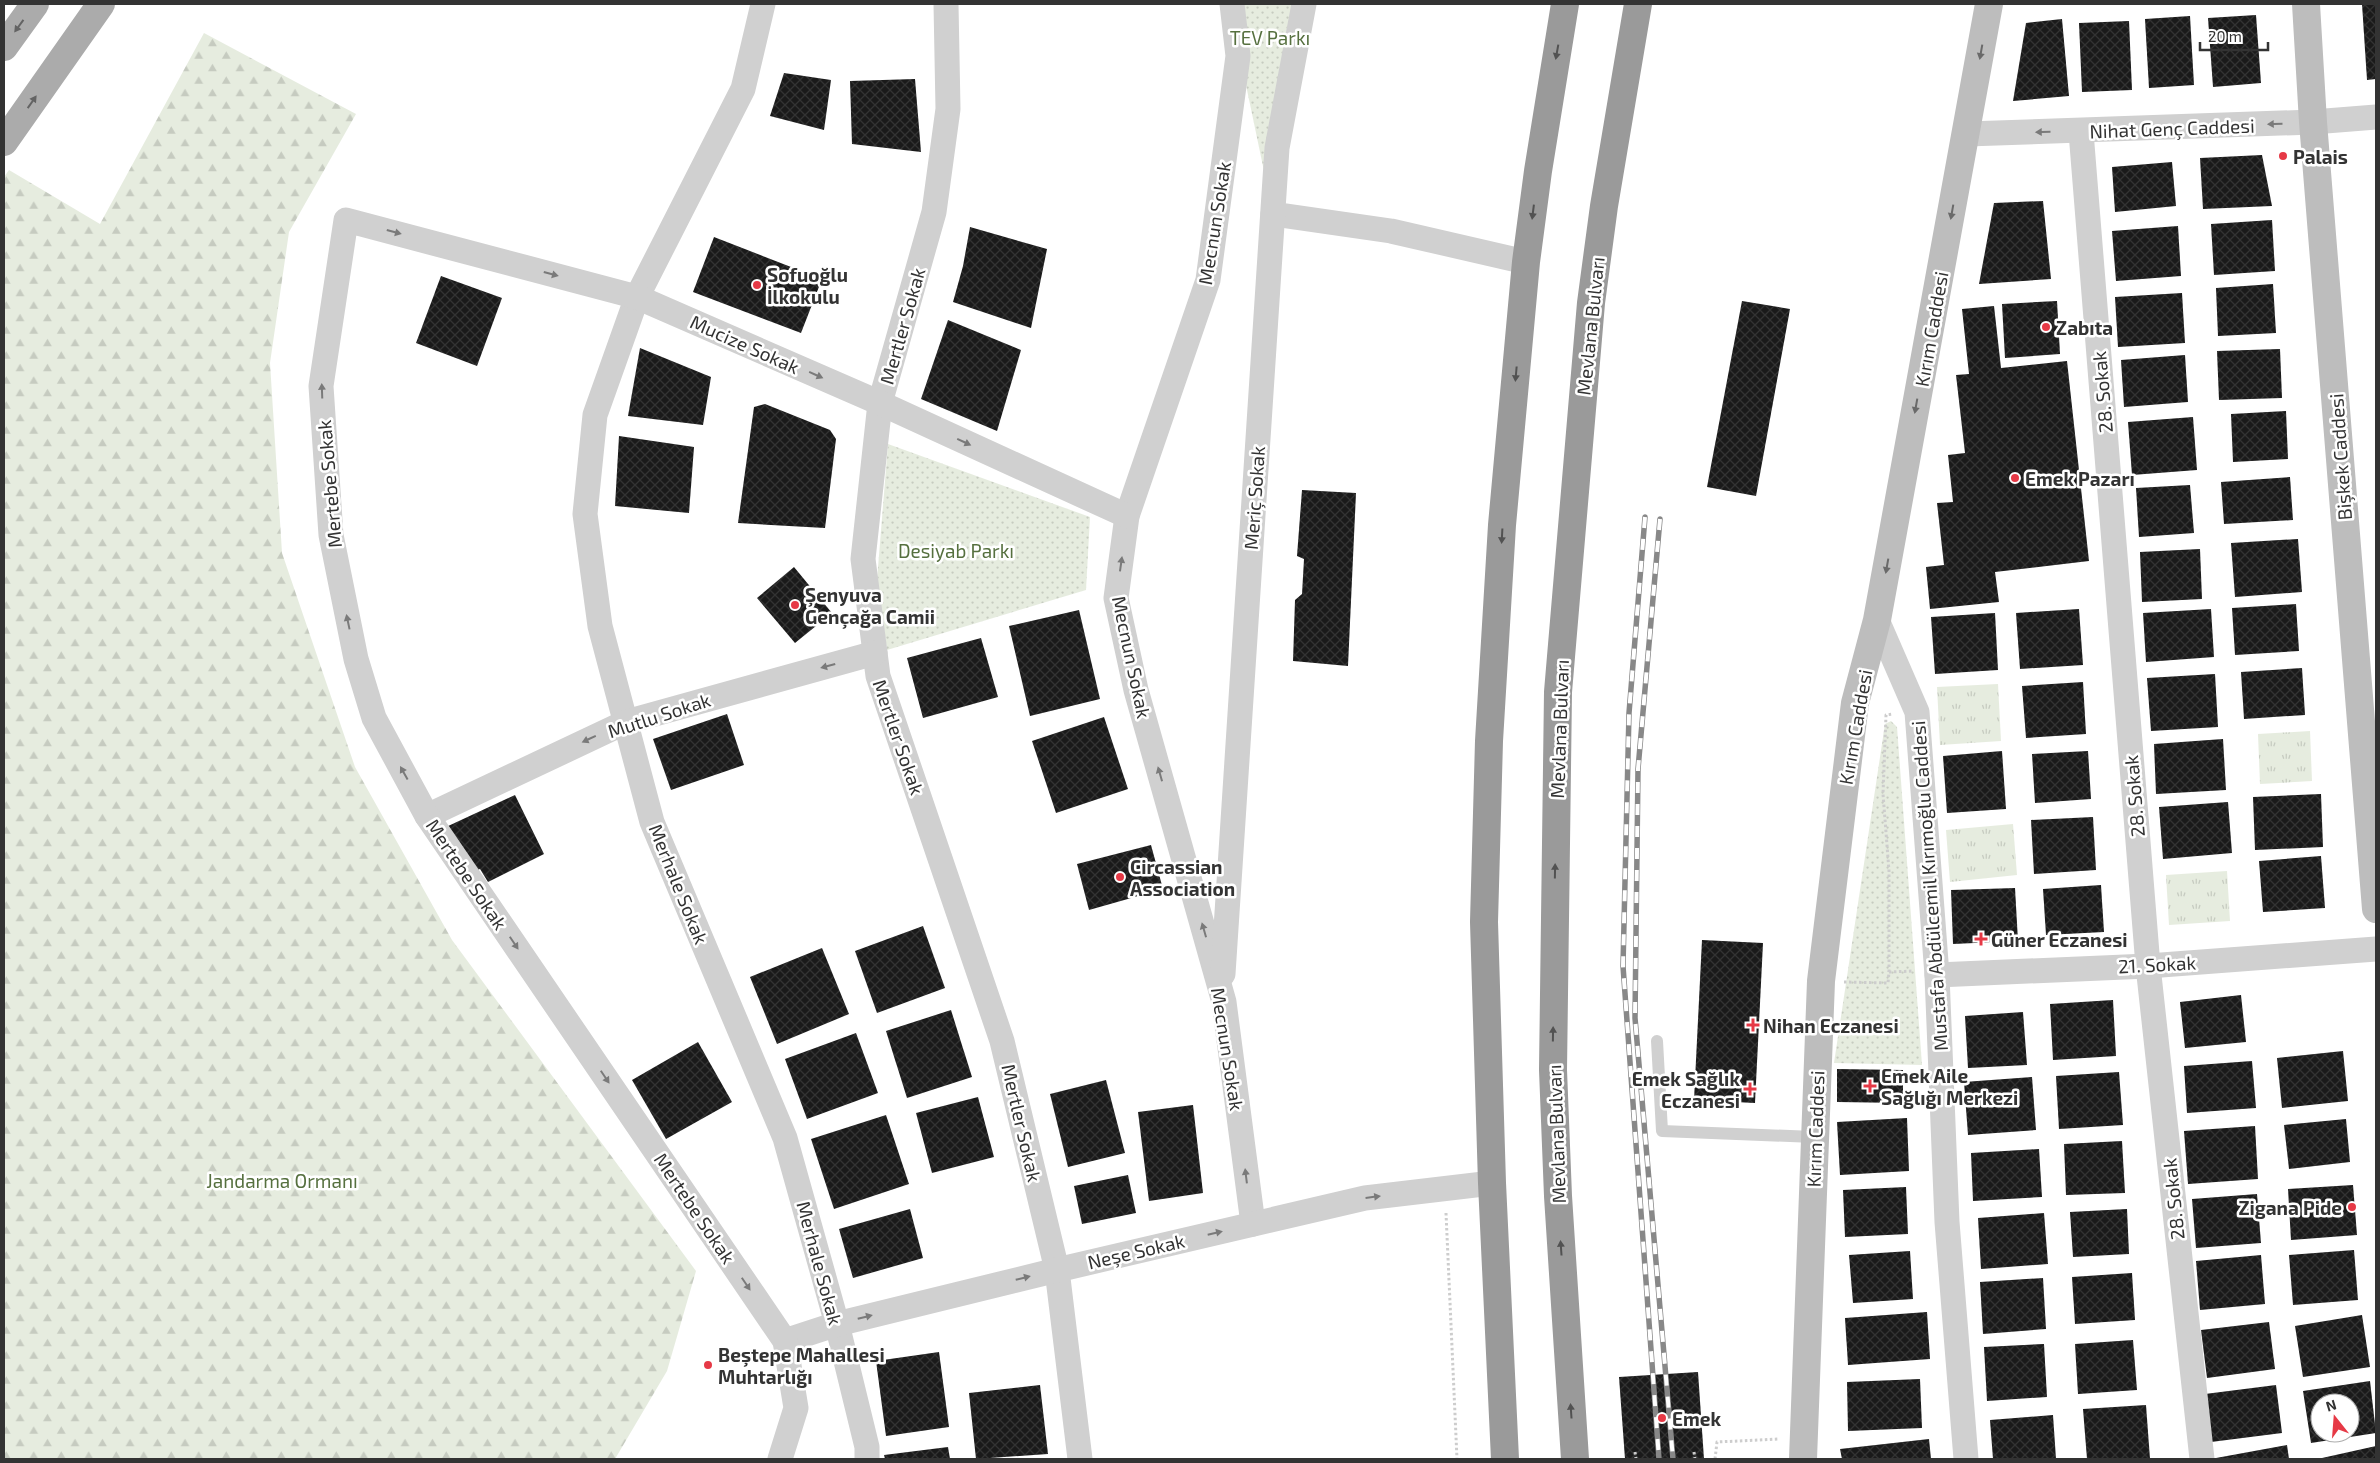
<svg xmlns="http://www.w3.org/2000/svg" width="2380" height="1463" viewBox="0 0 2380 1463" font-family="'Exo 2',sans-serif">
  <style>
    .grass { fill: url(#grass-tufts) }
    .forest { fill: url(#forest-firs) }
    .park { fill: url(#park-dots) }
    .building { fill: url(#building-cross-hatch); fill-rule: evenodd }
    .lines { fill: none; stroke-linecap: round; stroke-linejoin: round }
    .path { stroke: #cdcdcd; stroke-width: 3; stroke-dasharray: 2.5 2.5; stroke-linecap: butt }
    .lane { stroke: #d0d0d0; stroke-width: 12 }
    .street { stroke: #d0d0d0; stroke-width: 25 }
    .secondary { stroke: #bdbdbd; stroke-width: 28 }
    .primary { stroke: #ababab; stroke-width: 28 }
    .highway { stroke: #9a9a9a; stroke-width: 28 }
    .rail-casing { stroke: #888; stroke-width: 5.5 }
    .rail { stroke: #fff; stroke-width: 4; stroke-dasharray: 11; stroke-linecap: butt }
    .oneway { fill: #636363 }
    .oneway2 { fill: #525252 }
    .oneway3 { fill: #6a6a6a }
    .oneway4 { fill: #7a7a7a }
    .poi-dot { fill: #e63946; stroke: #fff; stroke-width: 2 }
    .labels { text-anchor: middle; dominant-baseline: central; stroke-width: 5; stroke-linejoin: round; paint-order: stroke }
    .park-label { font-size: 19px; fill: #56703f; stroke: #fff }
    .street-label { font-size: 19px; fill: #333; stroke: #fff }
    .poi-label { font-size: 19px; font-weight: bold; fill: #333; stroke: #fff; text-anchor: start }
  </style>
  <defs>
    <pattern id="grass-tufts" width="24" height="20" patternUnits="userSpaceOnUse" patternTransform="scale(1.25)"><rect width="24" height="20" fill="#e6ecdf"/><path d="M3 7l-1-3M5 7V3M7 7l1-3M15 17l-1-3M17 17v-4M19 17l1-3" fill="none" stroke="#c6cbc0"/></pattern>
    <pattern id="forest-firs" width="22" height="20" patternUnits="userSpaceOnUse" patternTransform="scale(1.25)"><rect width="22" height="20" fill="#e6ecdf"/><path d="M5 1l3.5 6h-7zM16 11l3.5 6h-7z" fill="#c6cbc0"/></pattern>
    <pattern id="park-dots" width="8" height="8" patternUnits="userSpaceOnUse" patternTransform="scale(1.25)"><rect width="8" height="8" fill="#e6ecdf"/><path d="M2 2h.1M6 6h.1" fill="none" stroke="#c6cbc0" stroke-width="1.8" stroke-linecap="round"/></pattern>
    <pattern id="building-cross-hatch" width="8" height="8" patternUnits="userSpaceOnUse" patternTransform="scale(1.25)"><rect width="8" height="8" fill="#1a1a1a"/><path d="M0 0l8 8M0 8l8-8" fill="none" stroke="#333"/></pattern>
  </defs>
  <rect width="100%" height="100%" fill="#fff"/>
  <!-- grass -->
  <g class="grass">
    <polygon points="1998,684 2001,741 1940,745 1937,687"/>
    <polygon points="2310,731 2312,781 2260,784 2258,734"/>
    <polygon points="2013,824 2017,875 1950,882 1946,830"/>
    <polygon points="2227,871 2230,921 2169,925 2166,875"/>
  </g>
  <!-- forest -->
  <polygon class="forest" points="204,33 356,114 289,232 270,363 282,553 355,767 452,940 696,1271 667,1371 615,1459 4,1459 4,177 9,170 100,224"/>
  <!-- park -->
  <g class="park">
    <polygon points="1229,4 1310,4 1273,214"/>
    <polygon points="888,444 1090,517 1086,590 887,650 877,580"/>
    <polygon points="1891,721 1897,727 1922,1065 1834,1063 1885,724"/>
  </g>
  <!-- building -->
  <g class="building">
    <polygon points="2362,4 2376,4 2376,79 2367,80"/>
    <polygon points="2256,15 2261,83 2213,87 2208,18"/>
    <polygon points="2190,16 2194,85 2149,88 2145,19"/>
    <polygon points="2062,19 2069,96 2013,101 2026,23"/>
    <polygon points="2129,21 2132,90 2082,92 2079,23"/>
    <polygon points="784,73 831,80 824,130 770,116"/>
    <polygon points="915,79 921,152 852,144 850,81"/>
    <polygon points="2262,155 2272,206 2203,209 2200,158"/>
    <polygon points="2172,162 2176,206 2115,212 2112,167"/>
    <polygon points="2043,201 2051,279 1979,284 1994,203"/>
    <polygon points="2272,220 2275,271 2214,275 2211,224"/>
    <polygon points="2178,226 2181,276 2116,281 2112,231"/>
    <polygon points="970,227 1047,249 1031,328 953,302 963,266"/>
    <polygon points="714,237 822,279 801,333 693,292"/>
    <polygon points="441,276 502,298 477,366 416,343"/>
    <polygon points="2273,284 2276,333 2218,336 2216,288"/>
    <polygon points="2182,293 2185,343 2118,347 2115,297"/>
    <polygon points="1742,301 1790,309 1756,496 1707,487"/>
    <polygon points="2057,301 2060,354 2005,358 2002,304"/>
    <polygon points="1994,306 2001,368 2067,361 2089,561 1995,572 1999,602 1930,609 1926,567 1944,565 1937,503 1953,502 1948,455 1965,453 1956,375 1969,374 1962,309"/>
    <polygon points="948,320 1021,350 997,431 921,399"/>
    <polygon points="640,348 711,377 703,425 628,416"/>
    <polygon points="2280,349 2282,398 2219,400 2217,351"/>
    <polygon points="2185,355 2188,402 2124,407 2121,360"/>
    <polygon points="765,404 830,430 836,439 825,528 738,523 754,407"/>
    <polygon points="2286,411 2288,459 2233,462 2231,414"/>
    <polygon points="2193,417 2197,470 2132,475 2128,422"/>
    <polygon points="619,436 694,447 689,513 615,506"/>
    <polygon points="2290,477 2293,520 2224,524 2221,482"/>
    <polygon points="2190,485 2194,533 2139,537 2136,488"/>
    <polygon points="1302,490 1356,493 1348,666 1293,661 1295,600 1302,594 1304,559 1297,556"/>
    <polygon points="2298,539 2302,592 2235,597 2231,543"/>
    <polygon points="2200,549 2202,599 2142,602 2140,552"/>
    <polygon points="794,567 832,613 795,643 757,598"/>
    <polygon points="2296,604 2299,651 2235,655 2232,608"/>
    <polygon points="2079,609 2083,665 2020,669 2016,613"/>
    <polygon points="2211,609 2214,657 2146,662 2143,613"/>
    <polygon points="1079,610 1100,699 1030,716 1009,626"/>
    <polygon points="1995,613 1998,670 1935,674 1931,617"/>
    <polygon points="981,638 998,697 923,718 907,658"/>
    <polygon points="2302,668 2305,715 2244,719 2241,672"/>
    <polygon points="2215,674 2218,727 2151,731 2147,678"/>
    <polygon points="2083,682 2086,734 2026,738 2022,686"/>
    <polygon points="727,714 744,765 671,790 653,739"/>
    <polygon points="1104,717 1128,789 1056,813 1032,741"/>
    <polygon points="2223,739 2226,790 2156,794 2154,744"/>
    <polygon points="2002,751 2006,809 1947,813 1943,756"/>
    <polygon points="2088,751 2091,799 2035,803 2032,754"/>
    <polygon points="2321,794 2323,847 2255,850 2253,797"/>
    <polygon points="515,795 544,854 488,882 480,869 475,871 446,827"/>
    <polygon points="2228,802 2232,853 2163,859 2159,807"/>
    <polygon points="2093,817 2096,870 2034,874 2031,820"/>
    <polygon points="1151,845 1163,889 1089,910 1077,864"/>
    <polygon points="2321,856 2325,908 2263,912 2259,861"/>
    <polygon points="2101,885 2104,932 2046,935 2043,889"/>
    <polygon points="2015,888 2018,941 1953,944 1951,890"/>
    <polygon points="923,926 945,988 877,1013 855,951"/>
    <polygon points="1702,940 1763,943 1755,1103 1694,1100"/>
    <polygon points="822,948 849,1014 777,1044 750,977"/>
    <polygon points="2241,995 2246,1042 2185,1048 2180,1002"/>
    <polygon points="2113,1000 2116,1056 2053,1060 2050,1004"/>
    <polygon points="951,1010 972,1077 907,1098 886,1031"/>
    <polygon points="2023,1012 2027,1065 1968,1068 1965,1016"/>
    <polygon points="856,1033 878,1093 807,1119 785,1059"/>
    <polygon points="698,1042 732,1102 666,1139 632,1080"/>
    <polygon points="2343,1051 2348,1101 2282,1108 2277,1058"/>
    <polygon points="2252,1061 2256,1108 2187,1113 2184,1066"/>
    <polygon points="1837,1069 1903,1070 1903,1103 1837,1102"/>
    <polygon points="2119,1072 2123,1125 2059,1129 2056,1076"/>
    <polygon points="2032,1077 2036,1130 1968,1135 1964,1082"/>
    <polygon points="1106,1080 1125,1153 1068,1167 1050,1094"/>
    <polygon points="978,1097 994,1157 932,1173 916,1113"/>
    <polygon points="1193,1105 1203,1193 1149,1201 1138,1112"/>
    <polygon points="886,1115 909,1184 834,1209 811,1139"/>
    <polygon points="1907,1118 1909,1171 1840,1175 1837,1122"/>
    <polygon points="2346,1119 2350,1162 2289,1169 2284,1125"/>
    <polygon points="2255,1126 2258,1179 2188,1184 2184,1131"/>
    <polygon points="2122,1141 2125,1193 2066,1195 2064,1144"/>
    <polygon points="2039,1149 2042,1197 1973,1201 1971,1153"/>
    <polygon points="1128,1175 1136,1213 1082,1224 1074,1186"/>
    <polygon points="2353,1185 2357,1235 2291,1240 2288,1189"/>
    <polygon points="1906,1187 1908,1234 1845,1237 1843,1190"/>
    <polygon points="2257,1194 2261,1243 2196,1248 2192,1199"/>
    <polygon points="910,1209 923,1258 853,1278 839,1229"/>
    <polygon points="2127,1209 2129,1254 2073,1257 2070,1212"/>
    <polygon points="2044,1213 2048,1264 1981,1269 1978,1218"/>
    <polygon points="2354,1250 2358,1300 2293,1305 2289,1255"/>
    <polygon points="1910,1251 1913,1299 1853,1303 1849,1255"/>
    <polygon points="2261,1255 2265,1304 2200,1310 2196,1261"/>
    <polygon points="2132,1273 2135,1320 2075,1324 2072,1277"/>
    <polygon points="2043,1278 2046,1329 1983,1334 1980,1282"/>
    <polygon points="1927,1312 1930,1359 1848,1365 1845,1318"/>
    <polygon points="2362,1315 2370,1367 2303,1377 2295,1326"/>
    <polygon points="2269,1322 2275,1369 2207,1378 2201,1330"/>
    <polygon points="2133,1340 2137,1390 2078,1394 2075,1344"/>
    <polygon points="2044,1344 2047,1397 1987,1401 1984,1347"/>
    <polygon points="939,1352 949,1427 886,1436 876,1361"/>
    <polygon points="1698,1372 1704,1459 1625,1459 1619,1377"/>
    <polygon points="1920,1379 1922,1428 1848,1431 1847,1382"/>
    <path d="M2370 1381 2376 1433 2311 1443 2303 1391ZM2320 1403H2350V1433H2320Z"/>
    <polygon points="1040,1385 1048,1454 976,1459 969,1393"/>
    <polygon points="2276,1385 2282,1433 2211,1442 2205,1394"/>
    <polygon points="2146,1405 2150,1459 2087,1459 2083,1409"/>
    <polygon points="2053,1415 2056,1459 1993,1459 1990,1420"/>
    <polygon points="1929,1439 1931,1459 1842,1459 1840,1449"/>
    <polygon points="2287,1445 2289,1459 2217,1459 2216,1458"/>
    <polygon points="2376,1446 2376,1459 2322,1459 2322,1458"/>
    <polygon points="948,1447 950,1459 885,1459 884,1455"/>
  </g>
  <g class="lines">
    <!-- path -->
    <g class="path">
      <polyline points="1889,972 1889,871 1883,794 1886,715 1893,714"/>
      <polyline points="1844,982 1888,983 1889,972 1913,971"/>
      <polyline points="1446,1213 1457,1459"/>
      <polyline points="1635,1452 1636,1459"/>
      <polyline points="1694,1452 1695,1459"/>
      <polyline points="1715,1459 1717,1442 1779,1439"/>
    </g>
    <!-- lane -->
    <polyline class="lane" points="1657,1041 1662,1131 1814,1137"/>
    <!-- street -->
    <g class="street">
      <polyline points="763,4 743,89 637,297 595,415 585,514 600,626 652,822 785,1138 837,1324 867,1447 867,1459"/>
      <polyline points="946,4 948,109 934,212 880,403 863,559 878,676 1002,1041 1057,1270 1080,1459"/>
      <polyline points="1232,4 1238,56 1208,280 1127,516 1116,598 1136,690 1224,1002 1253,1224"/>
      <polyline points="2081,132 2148,966 2202,1459"/>
      <polyline points="1967,134 2313,122 2376,117"/>
      <polyline points="1273,214 1391,231 1526,262"/>
      <polyline points="1877,620 1917,712 1937,975 1947,1222 1966,1459"/>
      <polyline points="427,816 626,722 875,653"/>
      <polyline points="1223,974 1277,148 1304,4"/>
      <polyline points="1937,975 2148,966 2376,949"/>
      <polyline points="785,1341 837,1324 1057,1270 1365,1198 1492,1183"/>
      <polyline points="780,1459 796,1408 785,1341 427,816 374,718 356,659 331,535 321,386 346,220 637,297 880,403 1127,516"/>
    </g>
    <!-- secondary -->
    <g class="secondary">
      <polyline points="2306,4 2313,122 2376,909"/>
      <polyline points="1803,1459 1821,981 1855,703 1877,620 1989,4"/>
    </g>
    <!-- primary -->
    <g class="primary">
      <polyline points="4,47 35,4"/>
      <polyline points="4,142 101,4"/>
    </g>
    <!-- highway -->
    <g class="highway">
      <polyline points="1505,1459 1492,1183 1484,922 1489,741 1502,525 1526,262 1538,171 1565,4"/>
      <polyline points="1575,1459 1558,1196 1553,1070 1558,692 1591,303 1604,206 1638,4"/>
    </g>
    <!-- rail casing -->
    <g class="rail-casing">
      <g id="rail">
        <polyline points="1645,517 1629,713 1623,966 1659,1459"/>
        <polyline points="1660,519 1638,769 1635,1018 1673,1459"/>
      </g>
    </g>
    <!-- rail -->
    <use href="#rail" class="rail"/>
  </g>
  <!-- one-way arrows -->
  <defs><path id="oneway-solid" d="M-6-.8H1V-3.2L6.5 0L1 3.2V.8H-6Z" transform="scale(1.25)"/></defs>
  <g class="oneway">
    <use href="#oneway-solid" transform="translate(19 26) rotate(126)"/>
    <use href="#oneway-solid" transform="translate(32 102) rotate(-55)"/>
  </g>
  <g class="oneway2">
    <use href="#oneway-solid" transform="translate(1557 52) rotate(100)"/>
    <use href="#oneway-solid" transform="translate(1533 212) rotate(97)"/>
    <use href="#oneway-solid" transform="translate(1516 374) rotate(95)"/>
    <use href="#oneway-solid" transform="translate(1502 536) rotate(93)"/>
    <use href="#oneway-solid" transform="translate(1555 871) rotate(-89)"/>
    <use href="#oneway-solid" transform="translate(1553 1034) rotate(-89)"/>
    <use href="#oneway-solid" transform="translate(1561 1248) rotate(-94)"/>
    <use href="#oneway-solid" transform="translate(1571 1411) rotate(-94)"/>
  </g>
  <g class="oneway3">
    <use href="#oneway-solid" transform="translate(1981 52) rotate(100)"/>
    <use href="#oneway-solid" transform="translate(1952 212) rotate(100)"/>
    <use href="#oneway-solid" transform="translate(1916 406) rotate(100)"/>
    <use href="#oneway-solid" transform="translate(1887 566) rotate(100)"/>
  </g>
  <g class="oneway4">
    <use href="#oneway-solid" transform="translate(2275 124) rotate(178)"/>
    <use href="#oneway-solid" transform="translate(2043 132) rotate(179)"/>
    <use href="#oneway-solid" transform="translate(394 232) rotate(15)"/>
    <use href="#oneway-solid" transform="translate(551 274) rotate(15)"/>
    <use href="#oneway-solid" transform="translate(816 375) rotate(24)"/>
    <use href="#oneway-solid" transform="translate(322 391) rotate(-92)"/>
    <use href="#oneway-solid" transform="translate(964 442) rotate(25)"/>
    <use href="#oneway-solid" transform="translate(1121 564) rotate(-82)"/>
    <use href="#oneway-solid" transform="translate(348 622) rotate(-102)"/>
    <use href="#oneway-solid" transform="translate(828 666) rotate(165)"/>
    <use href="#oneway-solid" transform="translate(589 739) rotate(155)"/>
    <use href="#oneway-solid" transform="translate(404 773) rotate(-119)"/>
    <use href="#oneway-solid" transform="translate(1160 774) rotate(-106)"/>
    <use href="#oneway-solid" transform="translate(1204 930) rotate(-106)"/>
    <use href="#oneway-solid" transform="translate(514 943) rotate(56)"/>
    <use href="#oneway-solid" transform="translate(605 1077) rotate(56)"/>
    <use href="#oneway-solid" transform="translate(1246 1176) rotate(-97)"/>
    <use href="#oneway-solid" transform="translate(1373 1197) rotate(-7)"/>
    <use href="#oneway-solid" transform="translate(1215 1233) rotate(-13)"/>
    <use href="#oneway-solid" transform="translate(1023 1278) rotate(-14)"/>
    <use href="#oneway-solid" transform="translate(746 1284) rotate(56)"/>
    <use href="#oneway-solid" transform="translate(865 1317) rotate(-14)"/>
  </g>
  <!-- markers -->
  <g class="poi-dot">
    <circle cx="2283" cy="156" r="5"/>
    <circle cx="757" cy="285" r="5"/>
    <circle cx="2046" cy="327" r="5"/>
    <circle cx="2015" cy="478" r="5"/>
    <circle cx="795" cy="605" r="5"/>
    <circle cx="1120" cy="877" r="5"/>
    <path d="M1978.5 931.5h5v5h5v5h-5v5h-5v-5h-5v-5h5z"/>
    <path d="M1750.5 1017.5h5v5h5v5h-5v5h-5v-5h-5v-5h5z"/>
    <path d="M1867.5 1078.5h5v5h5v5h-5v5h-5v-5h-5v-5h5z"/>
    <path d="M1747.5 1081.5h5v5h5v5h-5v5h-5v-5h-5v-5h5z"/>
    <circle cx="2352" cy="1207" r="5"/>
    <circle cx="708" cy="1365" r="5"/>
    <circle cx="1662" cy="1418" r="5"/>
  </g>
  <g class="labels">
    <!-- park labels -->
    <g class="park-label">
      <text x="1270" y="37">TEV Parkı</text>
      <text x="956" y="550">Desiyab Parkı</text>
      <text x="282" y="1180">Jandarma Ormanı</text>
    </g>
    <!-- street labels -->
    <g class="street-label">
      <text transform="translate(2172 128) rotate(-2)">Nihat Genç Caddesi</text>
      <text transform="translate(1214 223) rotate(-81)">Mecnun Sokak</text>
      <text transform="translate(902 326) rotate(-74)">Mertler Sokak</text>
      <text transform="translate(1590 326) rotate(-84)">Mevlana Bulvarı</text>
      <text transform="translate(1931 329) rotate(-80)">Kırım Caddesi</text>
      <text transform="translate(745 344) rotate(24)">Mucize Sokak</text>
      <text transform="translate(2102 392) rotate(-95)">28. Sokak</text>
      <text transform="translate(2340 457) rotate(-94)">Bişkek Caddesi</text>
      <text transform="translate(329 484) rotate(-95)">Mertebe Sokak</text>
      <text transform="translate(1254 498) rotate(-86)">Meriç Sokak</text>
      <text transform="translate(1132 657) rotate(78)">Mecnun Sokak</text>
      <text transform="translate(659 715) rotate(-18)">Mutlu Sokak</text>
      <text transform="translate(1855 727) rotate(-80)">Kırım Caddesi</text>
      <text transform="translate(1559 729) rotate(-88)">Mevlana Bulvarı</text>
      <text transform="translate(899 737) rotate(71)">Mertler Sokak</text>
      <text transform="translate(2134 796) rotate(-95)">28. Sokak</text>
      <text transform="translate(467 874) rotate(56)">Mertebe Sokak</text>
      <text transform="translate(679 884) rotate(68)">Merhale Sokak</text>
      <text transform="translate(1929 886) rotate(-94)">Mustafa Abdülcemil Kırımoğlu Caddesi</text>
      <text transform="translate(2157 964) rotate(-3)">21. Sokak</text>
      <text transform="translate(1228 1049) rotate(81)">Mecnun Sokak</text>
      <text transform="translate(1022 1123) rotate(77)">Mertler Sokak</text>
      <text transform="translate(1815 1129) rotate(-88)">Kırım Caddesi</text>
      <text transform="translate(1556 1134) rotate(-92)">Mevlana Bulvarı</text>
      <text transform="translate(2173 1199) rotate(-96)">28. Sokak</text>
      <text transform="translate(695 1208) rotate(56)">Mertebe Sokak</text>
      <text transform="translate(1136 1251) rotate(-13)">Neşe Sokak</text>
      <text transform="translate(820 1263) rotate(75)">Merhale Sokak</text>
    </g>
    <!-- poi labels -->
    <g class="poi-label">
      <text x="2293" y="156">Palais</text>
      <text x="767" y="274">Sofuoğlu<tspan x="767" dy="22">İlkokulu</tspan></text>
      <text x="2056" y="327">Zabıta</text>
      <text x="2025" y="478">Emek Pazarı</text>
      <text x="805" y="594">Şenyuva<tspan x="805" dy="22">Gençağa Camii</tspan></text>
      <text x="1130" y="866">Circassian<tspan x="1130" dy="22">Association</tspan></text>
      <text x="1991" y="939">Güner Eczanesi</text>
      <text x="1763" y="1025">Nihan Eczanesi</text>
      <text x="1881" y="1075">Emek Aile<tspan x="1881" dy="22">Sağlığı Merkezi</tspan></text>
      <text x="1740" y="1078" text-anchor="end">Emek Sağlık<tspan x="1740" dy="22">Eczanesi</tspan></text>
      <text x="2342" y="1207" text-anchor="end">Zigana Pide</text>
      <text x="718" y="1354">Beştepe Mahallesi<tspan x="718" dy="22">Muhtarlığı</tspan></text>
      <text x="1672" y="1418">Emek</text>
    </g>
  </g>
  <!-- border -->
  <rect width="2380" height="1463" fill="none" stroke="#333333" stroke-width="10"/>
  <!-- north arrow -->
  <g transform="translate(2335 1418) rotate(343)"><circle r="24" fill="#ffffff" stroke="#adadad"/>
  <path d="M0-4L9 19L0 12L-9 19Z" fill="#e63946"/>
  <text y="-8" font-size="14" font-weight="bold" text-anchor="middle" fill="#333333">N</text>
  </g>
  <!-- scale -->
  <path d="M2200 42v8h68v-8" fill="none" stroke="#333333" stroke-width="2.5"/>
  <text x="2208" y="42" font-size="15" fill="#333333" stroke="#ffffff" stroke-width="4" paint-order="stroke">20 m</text>
</svg>
